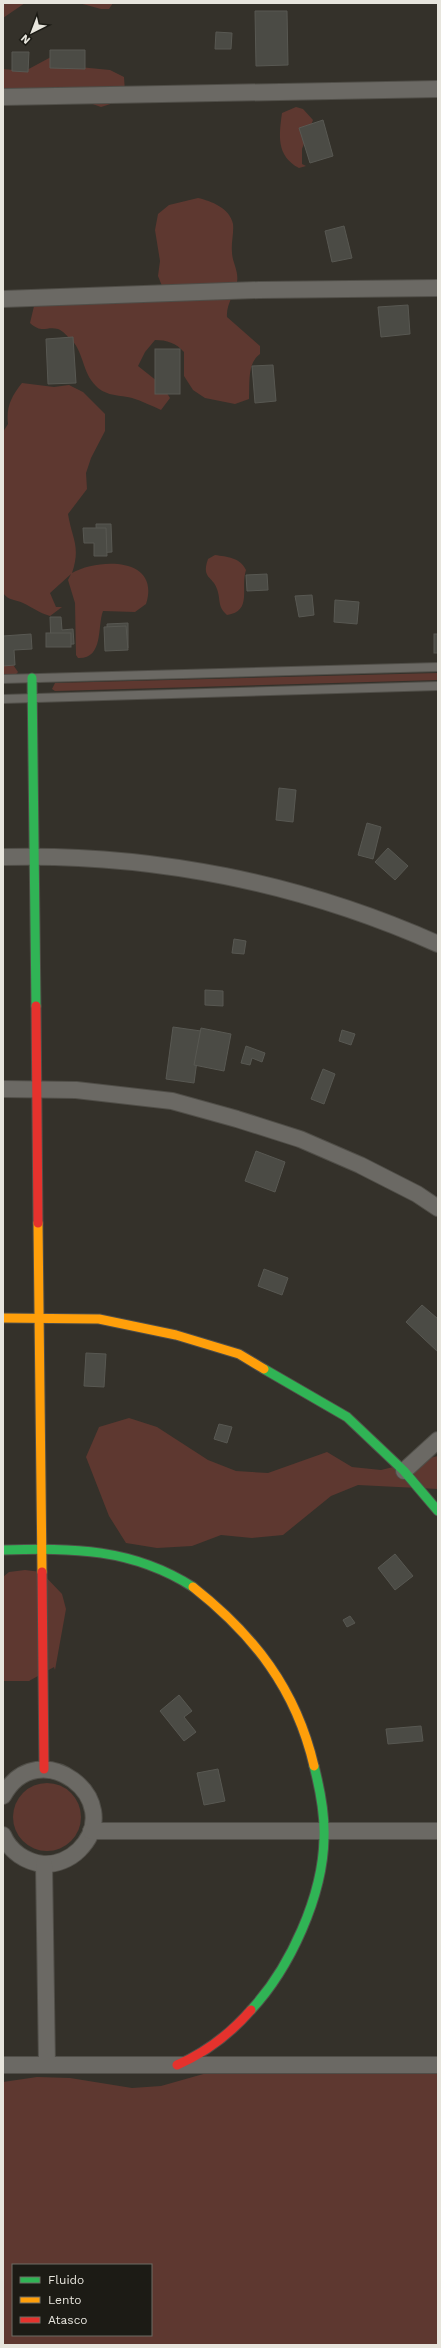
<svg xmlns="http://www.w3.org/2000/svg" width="441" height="2348" viewBox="0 0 441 2348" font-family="'Work Sans',sans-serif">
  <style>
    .green { fill: #5e3830; fill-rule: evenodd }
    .building { fill: #4b4b45; stroke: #585852 }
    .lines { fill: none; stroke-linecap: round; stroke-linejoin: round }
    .lane-casing { stroke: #504e48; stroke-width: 10 }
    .street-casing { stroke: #504e48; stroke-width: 18 }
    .fast-casing { stroke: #504e48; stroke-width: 11 }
    .slow-casing { stroke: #504e48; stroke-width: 11 }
    .jam-casing { stroke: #504e48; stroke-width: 11 }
    .lane { stroke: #6b6964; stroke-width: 8 }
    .street { stroke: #6b6964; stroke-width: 16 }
    .fast { stroke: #30b455; stroke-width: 9 }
    .slow { stroke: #ff9f0a; stroke-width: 9 }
    .jam { stroke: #e5322d; stroke-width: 9 }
  </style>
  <rect width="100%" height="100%" fill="#34312a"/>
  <!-- green -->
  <g class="green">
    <polygon points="3,3 25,3 3,18"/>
    <polygon points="79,3 113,3 109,9 101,9"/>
    <polygon points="51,57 79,67 110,70 124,77 125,92 123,100 101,107 50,89 3,96 3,69 25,71"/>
    <path d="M296 107 303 109 313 120 302 149V164L306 166 299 168C276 156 279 135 282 113Z"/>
    <path d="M198 198C211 201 230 208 233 224 234 233 231 243 232 252 232 262 239 271 237 282 235 294 226 304 227 317L260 346V354C247 363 250 383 249 399L235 404 205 398 193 390 184 376V352C176 343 167 340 155 340L145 352 138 366 162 385 170 398 161 410C152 406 142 401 132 398 115 394 103 397 91 380 82 367 82 347 68 337 66 334 61 330 58 329 46 326 42 334 30 323L35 302 164 291 158 276 160 261 155 230 158 214 169 205Z"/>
    <path d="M22 383 54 387 69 385 83 392 105 414V431L91 458 86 473 87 489 68 514C72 539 81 546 72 573 99 558 161 557 146 604L135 612 103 611C97 627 104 659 78 658L76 655 75 603 68 580 71 574 50 593 56 607H62L50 616C40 613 33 608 23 603 15 599 9 601 3 593V432L8 424C6 407 11 397 22 383Z"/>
    <path d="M215 555C227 557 240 557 246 570 240 588 253 611 227 615 217 606 221 600 217 589 213 576 201 579 208 559Z"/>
    <polygon points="3,650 18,672 13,678 3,680"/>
    <polygon points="438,673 438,680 55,691 52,689 55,683"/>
    <polygon points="129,1418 157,1427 208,1460 236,1471 268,1473 327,1452 352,1467 381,1470 438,1456 438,1489 358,1485 331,1496 283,1535 252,1538 221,1535 192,1546 157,1548 126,1543 109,1516 86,1457 99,1427"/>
    <polygon points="25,1570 41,1572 62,1594 66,1609 55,1670 54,1667 29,1681 3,1681 3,1577 9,1572"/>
    <circle cx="47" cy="1817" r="34"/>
    <path d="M438 2067V2345H3V2082L37 2077 70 2078 132 2088 161 2086 221 2069ZM13 2265H151V2335H13Z"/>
  </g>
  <!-- building -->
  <g class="building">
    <polygon points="255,11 287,11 288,65 256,66"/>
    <polygon points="216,32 232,33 231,49 215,49"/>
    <polygon points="50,50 85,50 85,69 50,68"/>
    <polygon points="12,52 29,52 28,72 12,71"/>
    <polygon points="323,120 333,156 310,163 299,128"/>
    <polygon points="344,226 352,258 332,262 325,231"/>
    <polygon points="408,305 410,334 381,337 378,307"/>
    <polygon points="73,337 76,383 48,384 46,339"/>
    <rect x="155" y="349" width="25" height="45"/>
    <polygon points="273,365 276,401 255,403 252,366"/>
    <polygon points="96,524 111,524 112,552 97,553"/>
    <polygon points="83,528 106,528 107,556 94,556 94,543 84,543"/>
    <polygon points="267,574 268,590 247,591 246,575"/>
    <polygon points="312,595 314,615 299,617 295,596"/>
    <polygon points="335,600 359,602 357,624 334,622"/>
    <polygon points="50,617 61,617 62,630 73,629 74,644 51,645"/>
    <polygon points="128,623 128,648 108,648 107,624"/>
    <polygon points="126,626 128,650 105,651 104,627"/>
    <rect x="46" y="633" width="25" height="14"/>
    <polygon points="31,634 32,649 14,650 15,665 3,666 3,636"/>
    <rect x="434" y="634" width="4" height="19"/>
    <polygon points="279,788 296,790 293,822 276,820"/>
    <polygon points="367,823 381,827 373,859 358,855"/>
    <polygon points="388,848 408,866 395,880 375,862"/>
    <polygon points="234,939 246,941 244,954 232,953"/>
    <polygon points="205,990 223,991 223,1006 205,1005"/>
    <polygon points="173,1027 201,1031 194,1083 166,1079"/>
    <polygon points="201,1028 231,1034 224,1071 194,1065"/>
    <polygon points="342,1030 355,1034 351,1045 339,1041"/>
    <polygon points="246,1046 265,1053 262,1062 252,1058 250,1065 241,1063"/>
    <polygon points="323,1069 335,1074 324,1104 311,1099"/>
    <polygon points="256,1151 285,1162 275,1192 245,1181"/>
    <polygon points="264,1269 288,1278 282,1295 258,1286"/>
    <polygon points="422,1305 438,1319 438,1352 406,1322"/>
    <polygon points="86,1353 106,1354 104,1387 84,1386"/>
    <polygon points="219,1424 232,1427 227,1443 214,1439"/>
    <polygon points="395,1554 413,1576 395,1590 378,1568"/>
    <polygon points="350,1616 355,1623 347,1627 343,1620"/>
    <polygon points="179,1695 192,1711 184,1717 196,1732 184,1741 160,1711"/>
    <polygon points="421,1726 423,1741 388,1744 386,1729"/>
    <polygon points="218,1769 225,1801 204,1805 197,1773"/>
  </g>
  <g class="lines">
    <!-- lane casing -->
    <g class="lane-casing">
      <g id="lane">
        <polyline points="3,679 438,667"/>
        <polyline points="3,699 438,686"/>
      </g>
    </g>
    <!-- street casing -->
    <g class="street-casing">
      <g id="street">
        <polyline points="3,97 438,89"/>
        <polyline points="3,299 259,290 438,288"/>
        <path d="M3 857C153 853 301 883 438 944"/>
        <polyline points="3,1089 76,1090 172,1101 237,1119 300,1139 360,1165 417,1194 438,1208"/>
        <polyline points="404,1471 438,1440"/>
        <path d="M3 1796C38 1731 129 1800 79 1850 70 1859 56 1865 43 1864 26 1862 10 1852 3 1835"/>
        <polyline points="91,1831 438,1831"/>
        <polyline points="44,1864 47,2065"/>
        <polyline points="3,2065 438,2065"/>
      </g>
    </g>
    <!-- fast casing -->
    <g class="fast-casing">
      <g id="fast">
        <polyline points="32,678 36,1006"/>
        <polyline points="264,1369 347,1417 404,1471 438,1511"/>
        <path d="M3 1550C73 1548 132 1548 193 1587"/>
        <path d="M251 2010C290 1968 323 1896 324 1838 325 1814 320 1789 314 1766"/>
      </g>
    </g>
    <!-- slow casing -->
    <g class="slow-casing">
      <g id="slow">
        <polyline points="38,1223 42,1572"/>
        <polyline points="3,1318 99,1319 176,1335 239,1354 264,1369"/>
        <path d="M193 1587C254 1635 296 1689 314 1766"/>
      </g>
    </g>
    <!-- jam casing -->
    <g class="jam-casing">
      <g id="jam">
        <polyline points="36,1006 38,1223"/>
        <polyline points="42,1572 44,1769"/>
        <path d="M177 2065C207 2052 230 2034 251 2010"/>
      </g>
    </g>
    <!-- lane -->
    <use href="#lane" class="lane"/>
    <!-- street -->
    <use href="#street" class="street"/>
    <!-- fast -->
    <use href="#fast" class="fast"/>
    <!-- slow -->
    <use href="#slow" class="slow"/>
    <!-- jam -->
    <use href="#jam" class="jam"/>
  </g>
  <!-- border -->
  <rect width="441" height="2348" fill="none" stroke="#e7e5dd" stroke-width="8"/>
  <!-- legend -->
  <rect x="12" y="2264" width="140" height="72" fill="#1c1b15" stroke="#6d6c65"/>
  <rect x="20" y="2277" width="20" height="6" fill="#30b455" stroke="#6d6c65"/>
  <text x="48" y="2284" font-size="12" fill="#e7e5dd">Fluido</text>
  <rect x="20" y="2297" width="20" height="6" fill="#ff9f0a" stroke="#6d6c65"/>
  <text x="48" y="2304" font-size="12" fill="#e7e5dd">Lento</text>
  <rect x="20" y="2317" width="20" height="6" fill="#e5322d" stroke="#6d6c65"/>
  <text x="48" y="2324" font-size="12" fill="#e7e5dd">Atasco</text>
  <!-- north arrow -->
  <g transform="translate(32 32) rotate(222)" stroke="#1c1b15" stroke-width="3" paint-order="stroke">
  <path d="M0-3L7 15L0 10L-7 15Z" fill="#e7e5dd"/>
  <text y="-6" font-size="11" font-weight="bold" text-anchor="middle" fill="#e7e5dd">N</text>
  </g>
</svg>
